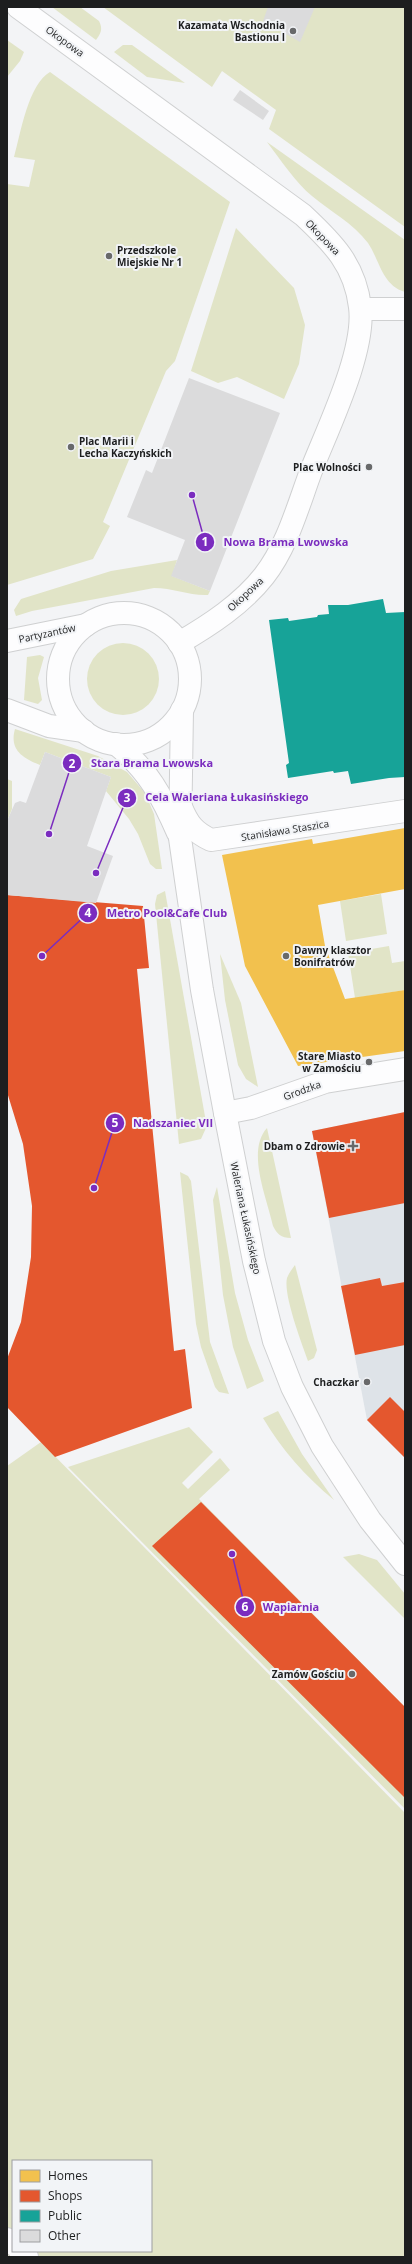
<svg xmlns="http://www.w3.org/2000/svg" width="412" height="2264" viewBox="0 0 412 2264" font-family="'Open Sans',sans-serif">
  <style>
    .built { fill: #dee3e8 }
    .green { fill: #e1e4c7; fill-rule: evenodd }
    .homes { fill: #f2c14e }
    .shops { fill: #e4572e }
    .public { fill: #17a398 }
    .building { fill: #dbdbdc }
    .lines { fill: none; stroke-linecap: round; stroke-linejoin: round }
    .street-casing { stroke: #cfd0d1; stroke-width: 24 }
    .street { stroke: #fdfdfe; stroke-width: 22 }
    .poi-dot { fill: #68696a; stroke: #f2f4f7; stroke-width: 1.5 }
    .labels { text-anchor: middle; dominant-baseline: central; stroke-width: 4; stroke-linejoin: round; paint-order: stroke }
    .poi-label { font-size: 10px; font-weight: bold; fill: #1d1e1f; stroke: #f2f4f7; text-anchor: end }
    .street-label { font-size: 10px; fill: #1d1e1f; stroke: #f2f4f7 }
    .leader { fill: none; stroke: #7b2cbf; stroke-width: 1.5 }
    .callout-dot { fill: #7b2cbf; stroke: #f2f4f7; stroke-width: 1.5 }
    .mark-label { font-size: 12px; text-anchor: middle; font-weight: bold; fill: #fff }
    .callout-label { font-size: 11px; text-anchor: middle; font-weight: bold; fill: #7b2cbf; stroke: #f2f4f7; stroke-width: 4; stroke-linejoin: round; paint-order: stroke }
  </style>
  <rect width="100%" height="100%" fill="#f3f4f6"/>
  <!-- built -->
  <polygon class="built" points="405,1112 405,1458 367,1420 312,1131"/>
  <!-- green -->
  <g class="green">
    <path d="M52 7H80L99 21C103 29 101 33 96 40Z"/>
    <polygon points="103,7 405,7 405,227 269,129 276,110 222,71 212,87"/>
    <polygon points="7,40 24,52 20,61 7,77"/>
    <polygon points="123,45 132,45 185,83 147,77 114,52"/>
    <path d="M50 72 230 202 175 361 166 371 103 522 110 526 93 559 7 585V184L29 187 35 160 14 157C21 132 28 85 50 72Z"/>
    <path d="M267 142 405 240V292C382 285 380 261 368 243 353 223 331 212 312 196 296 183 280 159 267 142Z"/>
    <polygon points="236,228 294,288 305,325 299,364 284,399 237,377 218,383 191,371"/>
    <path d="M177 560 172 576 210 591 208 595C190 596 173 588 154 588L32 611 16 616 14 610 21 599 111 571Z"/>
    <circle cx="123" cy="679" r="36"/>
    <polygon points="40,655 44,657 38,678 42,700 38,704 24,700 27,657"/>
    <path d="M15 729 98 756 127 772 145 793 154 814 162 869H156L150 864 138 834 129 819 106 791 111 777 45 752 40 765C23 758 9 750 15 729Z"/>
    <polygon points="7,779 12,781 12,809 7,821"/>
    <polygon points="165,891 206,1122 206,1128 201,1139 179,1144 155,904 157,895"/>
    <polygon points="381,894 387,934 346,941 340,901"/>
    <polygon points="389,946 392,963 405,961 405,990 355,998 348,953"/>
    <polygon points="220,954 241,1003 258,1087 246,1079 238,1065 225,1000"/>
    <path d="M267 1128 291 1238C281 1238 277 1234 273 1226 267 1198 246 1151 267 1128Z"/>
    <polygon points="180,1172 188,1176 191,1181 210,1342 229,1394 219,1392 215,1387 201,1347 196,1324"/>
    <polygon points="217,1187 235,1293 248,1340 264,1381 247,1389 233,1347 223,1295 213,1200"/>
    <path d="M295 1265 317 1350 314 1358 308 1361C302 1344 283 1295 287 1278 289 1273 292 1269 295 1265Z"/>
    <path d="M278 1411 302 1454 334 1500C305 1476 282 1450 263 1418Z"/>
    <polygon points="189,1427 213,1452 182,1483 188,1489 220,1458 230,1470 199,1499 405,1707 405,1809 68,1467"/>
    <path d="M41 1442 405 1813V2257H7V1466ZM13 2161H151V2251H13Z"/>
    <polygon points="359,1554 377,1560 405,1594 405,1619 343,1557"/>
  </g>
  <!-- homes -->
  <polygon class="homes" points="405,828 405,889 318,905 325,946 345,999 405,990 405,1051 298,1066 245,966 222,855 312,839 313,844"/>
  <!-- shops -->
  <g class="shops">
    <polygon points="7,895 143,906 149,968 137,969 174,1351 185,1349 192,1408 55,1457 7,1407 7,1359 21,1322 31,1257 32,1206 23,1144 7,1092"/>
    <polygon points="405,1112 405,1203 329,1218 312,1131"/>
    <polygon points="380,1278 382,1286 405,1282 405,1345 355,1355 341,1286"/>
    <polygon points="390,1397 405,1412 405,1458 367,1420"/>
    <polygon points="201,1502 405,1707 405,1798 152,1546"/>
  </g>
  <!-- public -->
  <polygon class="public" points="383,599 386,613 405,612 405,777 389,778 351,784 348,771 334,773 333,771 288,778 286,765 289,763 269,620 288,618 289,621 317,617 318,615 329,614 328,605 348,605"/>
  <!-- building -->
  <g class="building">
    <polygon points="268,7 315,7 300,42 263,21"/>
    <polygon points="240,90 269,111 263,120 233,100"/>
    <polygon points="189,378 280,413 210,591 171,576 185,540 127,517 146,470 152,473"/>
    <polygon points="45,752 111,777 87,846 113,856 96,903 7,895 7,821 15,803 20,801 26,803"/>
  </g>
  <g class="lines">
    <!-- street casing -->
    <g class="street-casing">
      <g id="street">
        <path d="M18 7 303 215C333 243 355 265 360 307 366 351 327 430 311 471 298 506 287 547 264 576 242 604 210 625 179 643"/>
        <polyline points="361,309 405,309"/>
        <circle cx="124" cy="679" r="66"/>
        <polyline points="7,641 86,625"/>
        <polyline points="7,710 49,726 84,731"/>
        <polyline points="182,710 180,838 185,873 202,990 225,1113 254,1261 274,1341 292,1387 322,1446 370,1520 405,1564"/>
        <path d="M116 744C148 770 162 796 178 833"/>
        <path d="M181 807C188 824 194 832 211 840L405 811"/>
        <polyline points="225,1113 251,1108 325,1082 405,1069"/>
        <polyline points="7,2239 13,2244"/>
        <polyline points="20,2251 27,2257"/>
      </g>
    </g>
    <!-- street -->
    <use href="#street" class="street"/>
  </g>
  <!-- markers -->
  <g class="poi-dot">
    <circle cx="293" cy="31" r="4"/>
    <circle cx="109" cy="256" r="4"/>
    <circle cx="71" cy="447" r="4"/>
    <circle cx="369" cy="467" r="4"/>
    <circle cx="286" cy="956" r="4"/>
    <circle cx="369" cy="1062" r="4"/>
    <path d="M351 1140h4v4h4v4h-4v4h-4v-4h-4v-4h4z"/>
    <circle cx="367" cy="1382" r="4"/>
    <circle cx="352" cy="1674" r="4"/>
  </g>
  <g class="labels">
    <!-- poi labels -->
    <g class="poi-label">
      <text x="285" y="25">Kazamata Wschodnia<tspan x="285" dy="12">Bastionu I</tspan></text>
      <text x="117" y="250" text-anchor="start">Przedszkole<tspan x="117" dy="12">Miejskie Nr 1</tspan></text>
      <text x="79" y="441" text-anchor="start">Plac Marii i<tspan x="79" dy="12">Lecha Kaczyńskich</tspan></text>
      <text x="361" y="467">Plac Wolności</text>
      <text x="294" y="950" text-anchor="start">Dawny klasztor<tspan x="294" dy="12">Bonifratrów</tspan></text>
      <text x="361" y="1056">Stare Miasto<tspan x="361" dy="12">w Zamościu</tspan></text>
      <text x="345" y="1146">Dbam o Zdrowie</text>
      <text x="359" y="1382">Chaczkar</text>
      <text x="344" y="1674">Zamów Gościu</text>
    </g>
    <!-- street labels -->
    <g class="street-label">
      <text transform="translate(65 41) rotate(36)">Okopowa</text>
      <text transform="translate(323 237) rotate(46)">Okopowa</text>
      <text transform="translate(245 594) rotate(-43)">Okopowa</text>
      <text transform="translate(47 633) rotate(-12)">Partyzantów</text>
      <text transform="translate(285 830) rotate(-9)">Stanisława Staszica</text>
      <text transform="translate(302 1090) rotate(-20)">Grodzka</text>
      <text transform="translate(246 1218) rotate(78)">Waleriana Łukasińskiego</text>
    </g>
  </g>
  <!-- callouts -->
  <path class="leader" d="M192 495L205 542M49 834L72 763M96 873L127 798M42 956L88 913M94 1188L115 1123M232 1554L245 1607"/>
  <g class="callout-dot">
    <circle cx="192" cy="495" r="4"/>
    <circle cx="49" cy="834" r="4"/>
    <circle cx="96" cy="873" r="4"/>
    <circle cx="42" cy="956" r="4"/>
    <circle cx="94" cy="1188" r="4"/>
    <circle cx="232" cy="1554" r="4"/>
    <circle cx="205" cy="542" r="10"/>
    <circle cx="72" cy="763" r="10"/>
    <circle cx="127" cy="798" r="10"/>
    <circle cx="88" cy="913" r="10"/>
    <circle cx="115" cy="1123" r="10"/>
    <circle cx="245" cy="1607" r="10"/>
  </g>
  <g class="mark-label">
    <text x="205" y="546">1</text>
    <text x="72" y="768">2</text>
    <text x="127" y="802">3</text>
    <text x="88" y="917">4</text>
    <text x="115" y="1127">5</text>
    <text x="245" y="1611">6</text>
  </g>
  <g class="callout-label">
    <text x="286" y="546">Nowa Brama Lwowska</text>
    <text x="152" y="767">Stara Brama Lwowska</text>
    <text x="227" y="801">Cela Waleriana Łukasińskiego</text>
    <text x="167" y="917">Metro Pool&amp;Cafe Club</text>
    <text x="173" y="1127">Nadszaniec VII</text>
    <text x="291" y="1611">Wapiarnia</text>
  </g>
  <!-- border -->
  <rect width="412" height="2264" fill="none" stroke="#1d1e1f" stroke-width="16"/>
  <!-- legend -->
  <rect x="12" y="2160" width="140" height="92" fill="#f2f4f7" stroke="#9d9ea1"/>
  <rect x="20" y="2170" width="20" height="12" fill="#f2c14e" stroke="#9d9ea1"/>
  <text x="48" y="2180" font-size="12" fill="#1d1e1f">Homes</text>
  <rect x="20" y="2190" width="20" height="12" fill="#e4572e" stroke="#9d9ea1"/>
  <text x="48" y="2200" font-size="12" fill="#1d1e1f">Shops</text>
  <rect x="20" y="2210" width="20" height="12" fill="#17a398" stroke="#9d9ea1"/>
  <text x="48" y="2220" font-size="12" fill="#1d1e1f">Public</text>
  <rect x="20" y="2230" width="20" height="12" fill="#dbdbdc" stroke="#9d9ea1"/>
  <text x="48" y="2240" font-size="12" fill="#1d1e1f">Other</text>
</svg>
